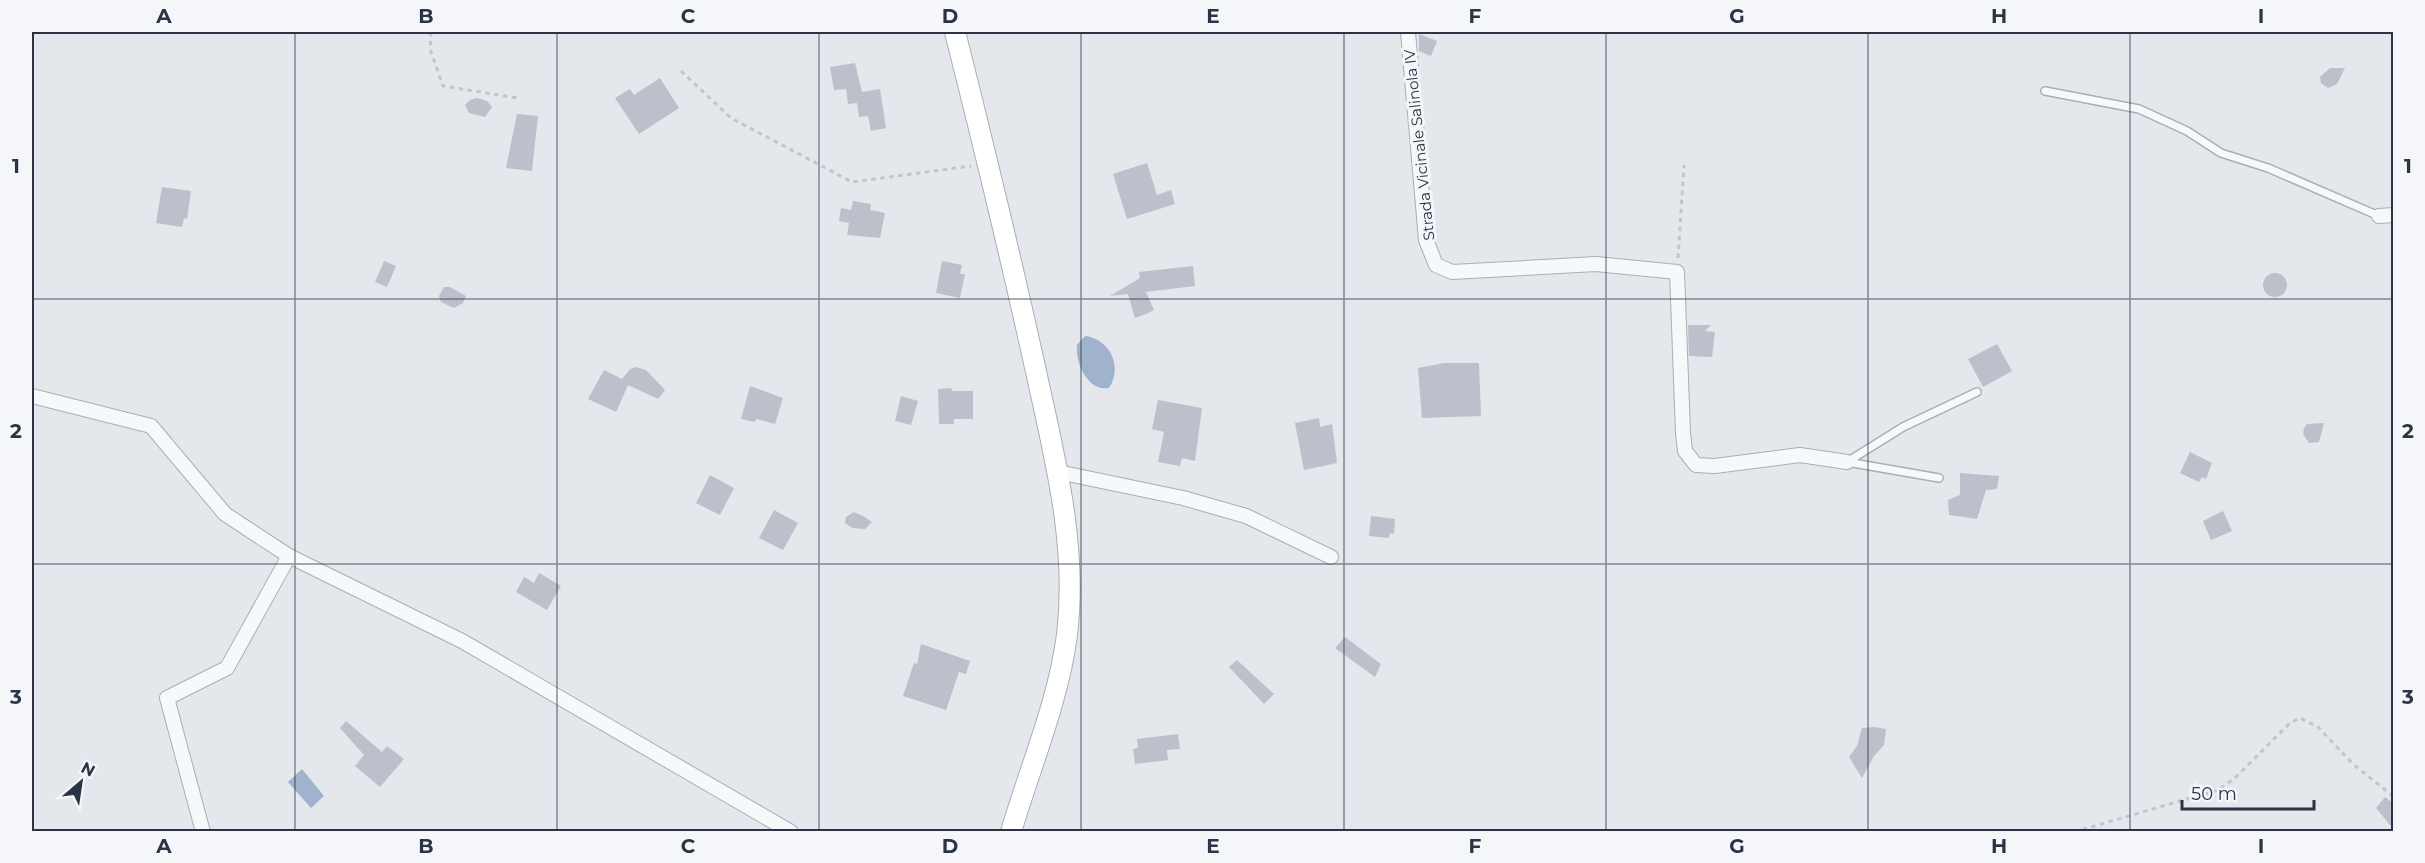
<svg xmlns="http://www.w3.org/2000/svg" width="2425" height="863" viewBox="0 0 2425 863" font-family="Montserrat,sans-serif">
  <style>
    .water { fill: #9fb4cc }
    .building { fill: #bbc0ca }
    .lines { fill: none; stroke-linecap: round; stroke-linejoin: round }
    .service-casing { stroke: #a9aeb7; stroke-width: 10 }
    .minor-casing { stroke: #a9aeb7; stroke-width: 16 }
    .secondary-casing { stroke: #a9aeb7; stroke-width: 22 }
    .path { stroke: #c2c5cb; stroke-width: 3; stroke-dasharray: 4.5 4.5; stroke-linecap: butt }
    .service { stroke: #f7f8fa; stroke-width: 7 }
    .minor { stroke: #f7f8fa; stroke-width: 14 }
    .secondary { stroke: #fff; stroke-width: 20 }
    .grid { fill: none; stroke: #2b3445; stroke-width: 1.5; stroke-opacity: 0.55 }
    .labels { text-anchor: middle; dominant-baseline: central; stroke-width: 6; stroke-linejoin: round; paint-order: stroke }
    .street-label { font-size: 15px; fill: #2b3445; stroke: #f4f6f9 }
    .neatline { fill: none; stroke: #2b3445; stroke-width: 2 }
    .grid-label { font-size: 20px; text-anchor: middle; font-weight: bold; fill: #2b3445 }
  </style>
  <rect width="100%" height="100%" fill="#e4e7ec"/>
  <!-- water -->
  <g class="water">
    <path d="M1085 336C1110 339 1123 367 1109 388 1088 392 1075 363 1077 345Z"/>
    <polygon points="302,769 324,796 311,808 288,782"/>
  </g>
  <!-- building -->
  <g class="building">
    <polygon points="1419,34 1437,41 1431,56 1419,51"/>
    <polygon points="855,63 862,92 880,89 886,128 871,131 868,116 859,117 857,103 848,104 846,89 834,90 830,67"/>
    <polygon points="2330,68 2345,68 2337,84 2328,88 2321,83 2320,77"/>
    <polygon points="660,78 679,108 639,134 615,98 630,89 634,95"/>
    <polygon points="477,98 487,101 492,107 485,117 469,113 465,105 470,100"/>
    <polygon points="517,114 538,116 532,171 506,168"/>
    <polygon points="1147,163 1157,195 1171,190 1175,204 1127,219 1113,174"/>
    <polygon points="162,187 191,191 187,219 184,218 182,227 156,223"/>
    <polygon points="853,201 871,204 870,210 885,213 880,238 847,235 849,223 839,221 841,208 851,210"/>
    <polygon points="384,261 396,266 387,287 375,282"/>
    <polygon points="942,261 962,265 960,274 965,274 960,298 936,293"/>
    <polygon points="1193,266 1195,286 1146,292 1154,310 1146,314 1135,318 1128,294 1110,296 1140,278 1139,272"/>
    <circle cx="2275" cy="285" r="12"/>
    <polygon points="444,287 450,287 466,296 463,303 454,308 441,302 439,296"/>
    <polygon points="1688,325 1711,325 1705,331 1715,332 1712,357 1689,356"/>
    <polygon points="1997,344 2012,371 1983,387 1968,359"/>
    <polygon points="1444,363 1479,363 1481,416 1422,418 1418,368"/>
    <polygon points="636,367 646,370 665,390 658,399 628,385 616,412 588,399 604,370 622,379 630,369"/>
    <polygon points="750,386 783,398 775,424 756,419 755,422 741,419"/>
    <polygon points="951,388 952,391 973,391 973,419 954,419 954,424 939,424 938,389"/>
    <polygon points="901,396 918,401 911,425 895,421"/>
    <polygon points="1158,400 1202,408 1195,461 1182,458 1180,466 1158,462 1164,432 1152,429"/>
    <polygon points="1319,418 1320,427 1332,424 1337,463 1304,470 1295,423"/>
    <polygon points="2324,423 2319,442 2309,443 2303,434 2304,428 2307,424"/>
    <polygon points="2190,452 2212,463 2206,479 2202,477 2199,482 2180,473"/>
    <polygon points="1960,473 1999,476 1997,489 1986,490 1977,519 1949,515 1948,500 1960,495"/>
    <polygon points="710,475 734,488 720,515 696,503"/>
    <polygon points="774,510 798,523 783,550 759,538"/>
    <polygon points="2223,511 2232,531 2211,540 2203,521"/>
    <polygon points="854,512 865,517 872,522 865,529 852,528 845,523 846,517"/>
    <polygon points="1371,516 1395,519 1394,534 1390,533 1389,538 1369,536"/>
    <polygon points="539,573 561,586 547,610 516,592 524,577 534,583"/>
    <polygon points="1345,637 1381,664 1375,677 1335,648"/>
    <polygon points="921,644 970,661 966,674 959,672 946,710 903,696 914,663 917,664"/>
    <polygon points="1237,660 1274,694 1264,704 1229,667"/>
    <polygon points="346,721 382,752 387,746 404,759 380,787 355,766 364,755 340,728"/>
    <polygon points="1875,727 1886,729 1884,745 1874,756 1862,778 1849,757 1857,746 1862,728"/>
    <polygon points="1178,734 1180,749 1167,750 1168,760 1135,764 1133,749 1138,748 1137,739"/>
    <polygon points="2385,797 2394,804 2394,830 2376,808"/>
  </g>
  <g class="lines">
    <!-- service casing -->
    <g class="service-casing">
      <g id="service">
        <polyline points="2045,91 2139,109 2187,131 2221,153 2268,168 2379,216"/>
        <polyline points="1939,478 1847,462 1903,427 1977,392"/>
      </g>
    </g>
    <!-- minor casing -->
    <g class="minor-casing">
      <g id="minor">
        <polyline points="1408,32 1426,240 1436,265 1452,272 1596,264 1677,272 1683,433 1685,451 1696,465 1715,466 1800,455 1847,462"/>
        <polyline points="2379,216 2394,215"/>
        <polyline points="32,396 151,426 225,514 289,556 462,641 791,832"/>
        <polyline points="1058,472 1183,498 1246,516 1331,557"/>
        <polyline points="203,832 167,698 227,668 289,556"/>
      </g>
    </g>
    <!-- secondary casing -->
    <g class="secondary-casing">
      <path id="secondary" d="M955 32C983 143 1010 254 1035 367 1054 455 1078 544 1067 635 1058 703 1030 767 1011 832"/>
    </g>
    <!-- path -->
    <g class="path">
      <polyline points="431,32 430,49 443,86 518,98"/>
      <polyline points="681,71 731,118 852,182 971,166"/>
      <polyline points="1678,258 1684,165"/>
      <polyline points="2074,832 2218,790 2235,778 2290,723 2300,718 2318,727 2353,764 2394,797"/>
    </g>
    <!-- service -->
    <use href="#service" class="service"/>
    <!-- minor -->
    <use href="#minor" class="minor"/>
    <!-- secondary -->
    <use href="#secondary" class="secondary"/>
  </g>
  <!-- grid -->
  <path class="grid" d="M295 32V832M557 32V832M819 32V832M1081 32V832M1344 32V832M1606 32V832M1868 32V832M2130 32V832M32 299H2394M32 564H2394"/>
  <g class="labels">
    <!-- street labels -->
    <g class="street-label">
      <text transform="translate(1419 145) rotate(-96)">Strada Vicinale Salinola IV</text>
    </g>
  </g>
  <!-- border -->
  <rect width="2425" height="863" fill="none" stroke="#f4f6f9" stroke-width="66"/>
  <!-- north arrow -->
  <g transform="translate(81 782) rotate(29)" stroke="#f4f6f9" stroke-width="4.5" paint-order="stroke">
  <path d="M0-4.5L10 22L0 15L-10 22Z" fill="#2b3445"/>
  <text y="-9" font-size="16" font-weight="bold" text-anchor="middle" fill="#2b3445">N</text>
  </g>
  <!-- scale -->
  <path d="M2182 800v9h132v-9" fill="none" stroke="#2b3445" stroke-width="3"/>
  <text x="2191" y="800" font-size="18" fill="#2b3445" stroke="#f4f6f9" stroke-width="4.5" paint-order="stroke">50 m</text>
  <rect x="33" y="33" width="2359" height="797" class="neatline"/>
  <g class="grid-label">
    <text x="164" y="23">A</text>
    <text x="426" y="23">B</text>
    <text x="688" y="23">C</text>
    <text x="950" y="23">D</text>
    <text x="1213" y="23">E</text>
    <text x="1475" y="23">F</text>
    <text x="1737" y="23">G</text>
    <text x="1999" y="23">H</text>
    <text x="2261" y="23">I</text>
    <text x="16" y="173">1</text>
    <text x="2408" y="173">1</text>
    <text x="16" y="438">2</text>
    <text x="2408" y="438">2</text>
    <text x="16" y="704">3</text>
    <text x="2408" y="704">3</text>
    <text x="164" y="853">A</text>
    <text x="426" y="853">B</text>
    <text x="688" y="853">C</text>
    <text x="950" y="853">D</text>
    <text x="1213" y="853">E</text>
    <text x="1475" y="853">F</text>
    <text x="1737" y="853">G</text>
    <text x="1999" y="853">H</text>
    <text x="2261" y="853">I</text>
  </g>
</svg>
